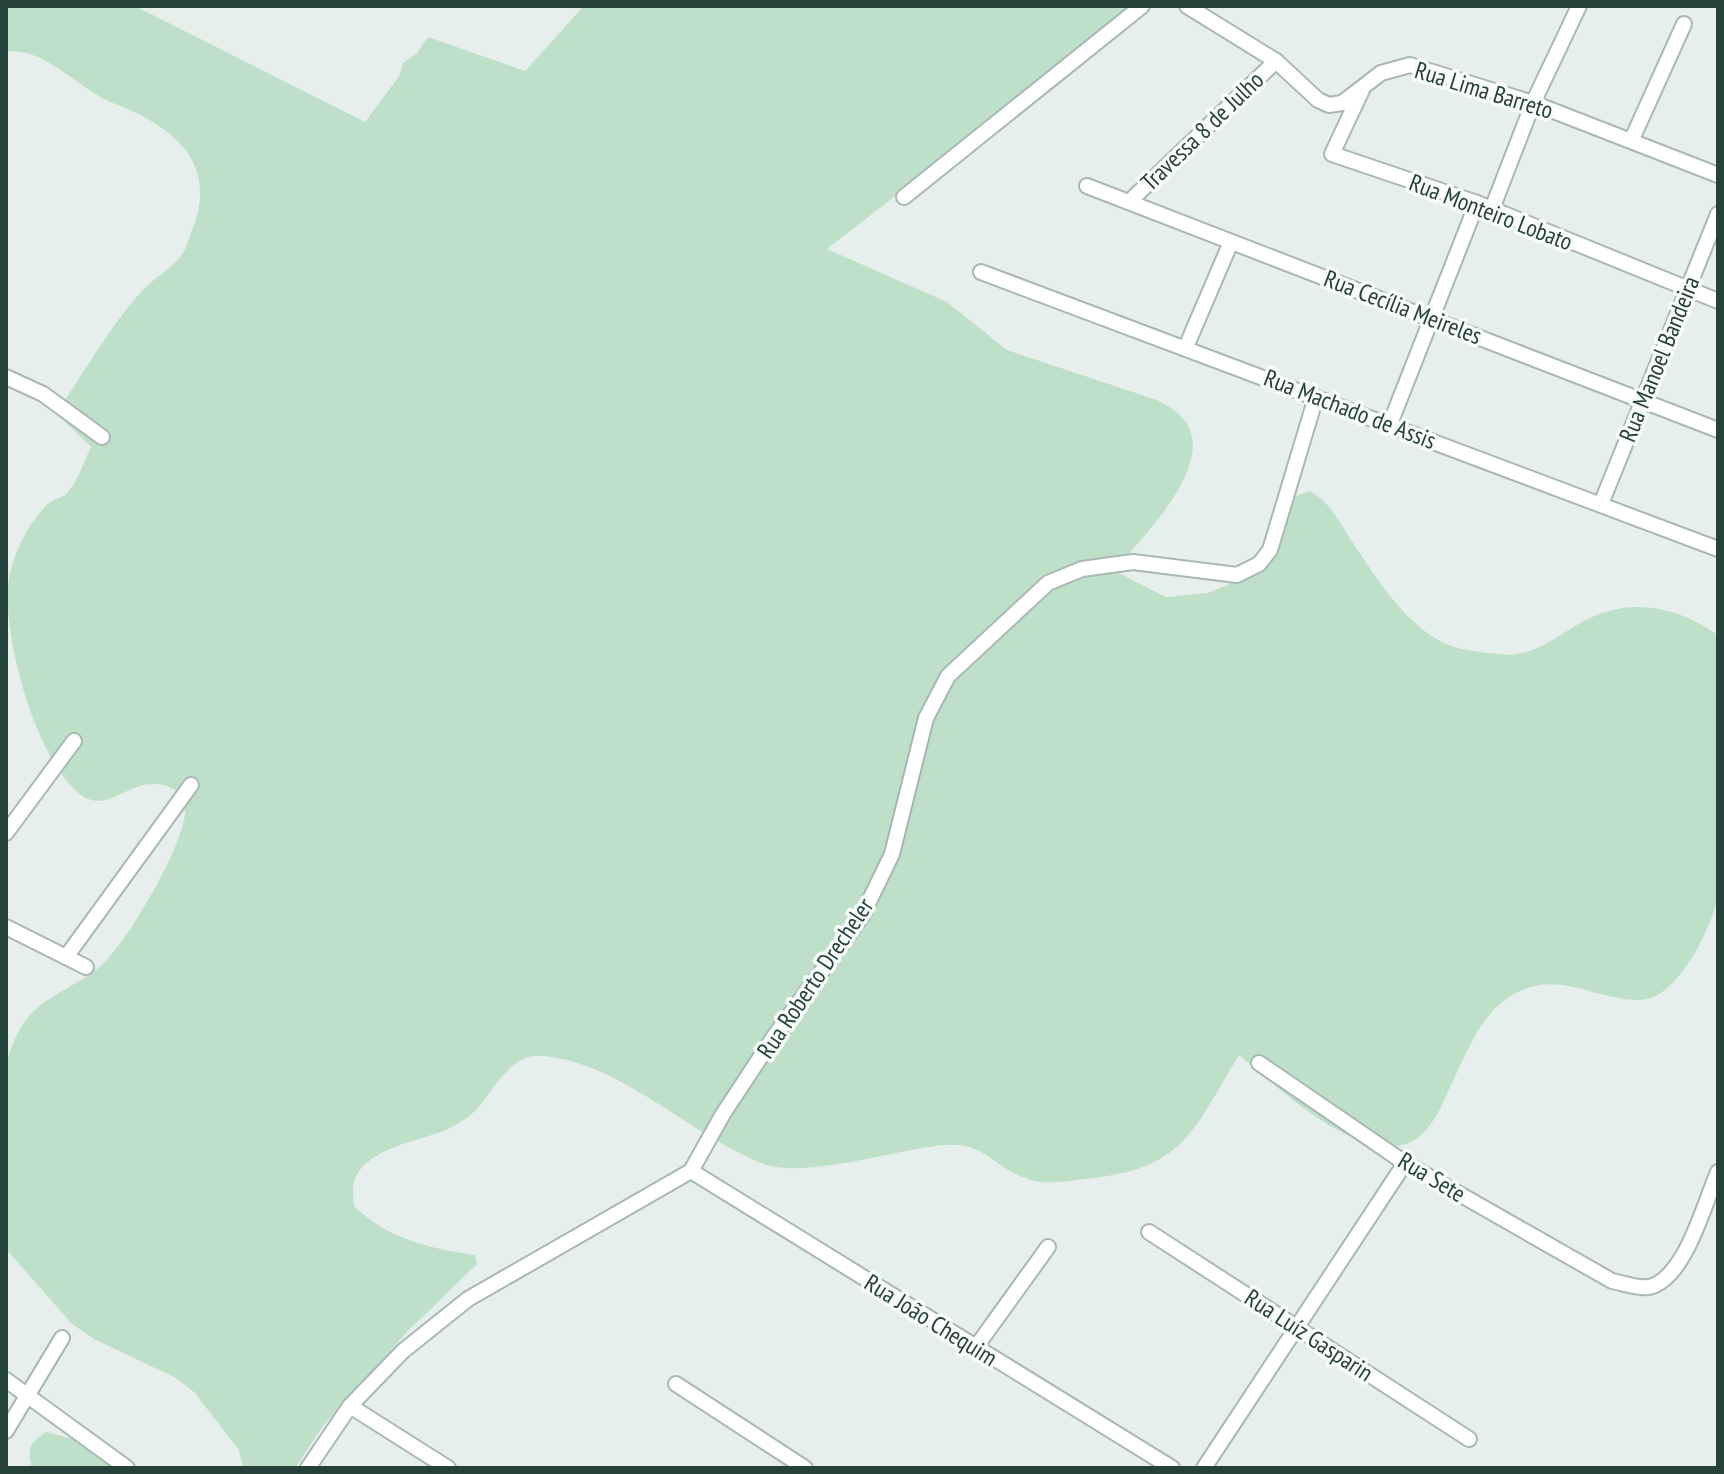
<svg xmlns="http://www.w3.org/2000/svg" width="1724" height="1474" viewBox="0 0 1724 1474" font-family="'PT Sans Narrow',sans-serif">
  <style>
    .green { fill: #bfe0c8 }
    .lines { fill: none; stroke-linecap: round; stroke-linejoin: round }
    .street-casing { stroke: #a8b8b2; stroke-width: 18 }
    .street { stroke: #fff; stroke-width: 14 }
    .labels { text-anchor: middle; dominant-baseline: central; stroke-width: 7; stroke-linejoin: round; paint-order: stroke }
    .street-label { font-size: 24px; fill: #24423a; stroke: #f7fbf9 }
  </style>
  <rect width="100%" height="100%" fill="#e6efeb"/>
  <!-- green -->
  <g class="green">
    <path d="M6 6H135L365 122 400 75 403 63 417 53 428 37 525 71 584 6H1140L827 249 947 302 1007 350 1157 400C1170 407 1183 414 1189 428 1210 470 1139 543 1113 570L1166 597 1208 593 1230 584 1257 554 1290 498 1310 491C1333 504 1340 525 1355 546 1381 585 1418 644 1468 650 1483 652 1502 656 1517 654 1539 651 1558 636 1577 625 1625 596 1673 604 1718 635 1718 696 1718 756 1718 817 1718 842 1723 872 1718 896 1711 929 1677 1001 1639 1000 1587 999 1551 963 1501 1003 1477 1023 1465 1057 1451 1085 1443 1103 1435 1123 1420 1136 1369 1177 1277 1086 1239 1055 1191 1134 1184 1169 1085 1179 1065 1181 1043 1186 1025 1178 992 1166 985 1142 944 1145 897 1149 806 1179 764 1164 693 1137 620 1062 543 1056 510 1053 495 1089 476 1110 466 1120 448 1130 435 1134 410 1142 362 1152 354 1182 352 1189 354 1198 354 1206 388 1239 428 1248 475 1255L477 1264 407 1332 323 1426 295 1468H243L239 1450 194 1392 176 1378 94 1339 72 1324 6 1249C6 1205 6 1160 6 1116 6 1099 2 1077 7 1061 25 999 52 1002 97 969 124 949 183 847 185 813 186 788 163 781 143 785 121 790 103 811 81 795 36 762 0 631 9 577 15 551 29 521 49 503 53 499 60 499 65 495 76 486 84 461 91 447L56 413C84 373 108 329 140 293 152 279 170 270 181 256 187 249 189 236 193 228 219 160 170 125 113 103 78 89 42 45 6 52Z"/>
    <path d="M46 1432 80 1441 124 1468H32C27 1448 29 1443 46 1432Z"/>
  </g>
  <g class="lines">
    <!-- street casing -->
    <g class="street-casing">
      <g id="street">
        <polyline points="1187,6 1276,61 1318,100 1329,105 1342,103 1381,73 1410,65 1533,103 1718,175"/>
        <polyline points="1362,90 1332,154 1477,203 1718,301"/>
        <polyline points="1632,139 1684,24"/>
        <polyline points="1087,186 1718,430"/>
        <polyline points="904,197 1142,6"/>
        <polyline points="1129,202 1276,61"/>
        <polyline points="1492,209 1533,103 1579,6"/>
        <polyline points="981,272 1718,549"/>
        <polyline points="1186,347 1231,242"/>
        <polyline points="6,377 43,394 102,437"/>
        <polyline points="1390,424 1477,203"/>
        <polyline points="1601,504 1718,214"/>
        <polyline points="6,833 74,741"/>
        <polyline points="6,927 86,967"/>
        <polyline points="66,957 191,785"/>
        <path d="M1259 1063 1405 1163 1612 1281C1623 1283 1638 1289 1649 1287 1685 1279 1704 1204 1718 1172"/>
        <polyline points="691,1171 1172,1468"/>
        <polyline points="1149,1232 1469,1439"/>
        <polyline points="976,1347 1048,1247"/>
        <polyline points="6,1380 127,1468"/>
        <polyline points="676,1384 805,1468"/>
        <polyline points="350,1406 448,1468"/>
        <polyline points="6,1431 62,1338"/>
        <polyline points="308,1468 350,1406 403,1351 468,1299 691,1171 723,1114 773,1038 862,916 892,854 926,718 948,676 1048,583 1082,569 1133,562 1237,575 1259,564 1270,550 1316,397"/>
        <polyline points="1204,1468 1405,1163"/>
      </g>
    </g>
    <!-- street -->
    <use href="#street" class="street"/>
  </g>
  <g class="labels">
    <!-- street labels -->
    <g class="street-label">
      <text transform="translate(1484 90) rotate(17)">Rua Lima Barreto</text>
      <text transform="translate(1202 131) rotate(-44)">Travessa 8 de Julho</text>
      <text transform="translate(1491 212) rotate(21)">Rua Monteiro Lobato</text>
      <text transform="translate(1403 307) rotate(21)">Rua Cecília Meireles</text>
      <text transform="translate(1659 359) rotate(-68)">Rua Manoel Bandeira</text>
      <text transform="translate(1350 409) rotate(21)">Rua Machado de Assis</text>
      <text transform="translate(815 978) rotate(-56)">Rua Roberto Drecheler</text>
      <text transform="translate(1432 1177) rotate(31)">Rua Sete</text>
      <text transform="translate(931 1320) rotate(32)">Rua João Chequim</text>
      <text transform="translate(1309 1335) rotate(33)">Rua Luíz Gasparin</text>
    </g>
  </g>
  <!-- border -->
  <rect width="1724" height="1474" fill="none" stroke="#24423a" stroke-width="16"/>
</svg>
